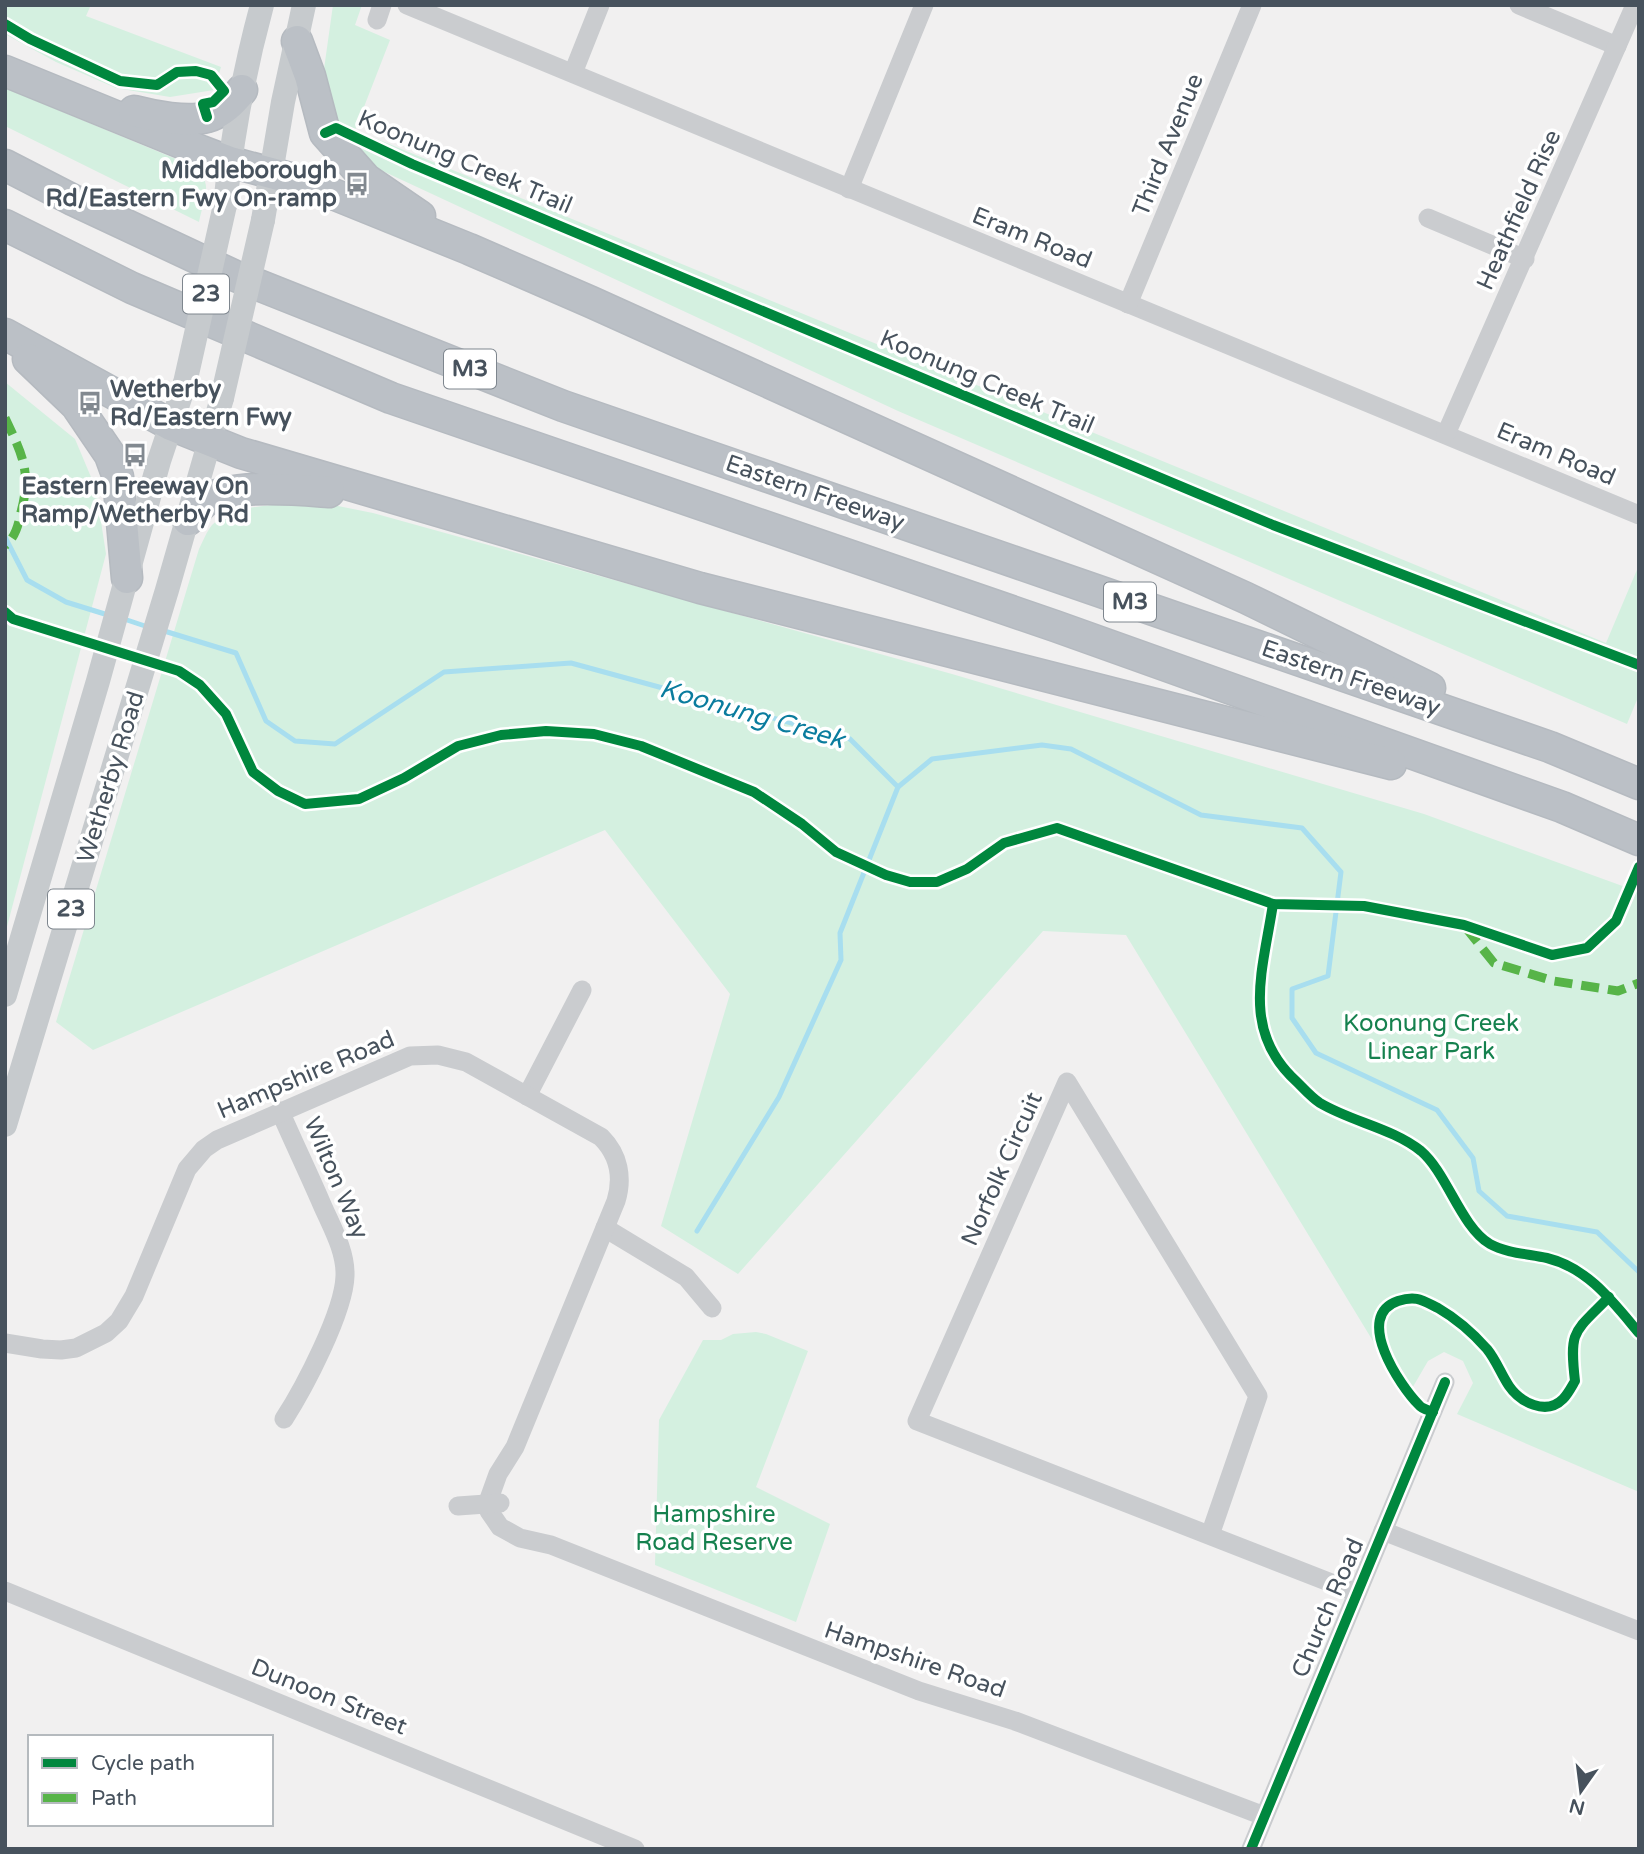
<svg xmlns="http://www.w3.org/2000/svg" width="1644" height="1854" viewBox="0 0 1644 1854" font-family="'Varela Round',sans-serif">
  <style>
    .green { fill: #d4f0e0 }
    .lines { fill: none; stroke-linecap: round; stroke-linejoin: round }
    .stream { stroke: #a8deef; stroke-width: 5 }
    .highway-casing { stroke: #b5bac0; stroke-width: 33 }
    .minor { stroke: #cacccf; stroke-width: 19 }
    .major { stroke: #c6cacd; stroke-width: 24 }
    .highway { stroke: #bbc0c6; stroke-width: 30 }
    .major-bridge { stroke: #c6cacd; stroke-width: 24 }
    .quiet { stroke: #57b448; stroke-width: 9; stroke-dasharray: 18 9; stroke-linecap: butt }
    .cycleway-casing { stroke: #fff; stroke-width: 15 }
    .cycleway { stroke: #00873e; stroke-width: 10 }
    .labels { text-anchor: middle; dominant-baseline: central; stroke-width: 7; stroke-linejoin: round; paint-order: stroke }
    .shield { fill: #fff; stroke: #7e868e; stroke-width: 2 }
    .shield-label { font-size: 23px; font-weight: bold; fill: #47525d }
    .street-label { font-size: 24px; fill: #47525d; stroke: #fff }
    .poi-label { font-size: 24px; font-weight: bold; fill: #47525d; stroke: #fff; text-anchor: end }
    .park-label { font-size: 24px; fill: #15814e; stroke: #fff }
    .water-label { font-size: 26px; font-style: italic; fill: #0a7c9e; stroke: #fff }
  </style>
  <rect width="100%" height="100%" fill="#f1f0f0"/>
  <!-- green -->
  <g class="green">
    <polygon points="5,5 86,5 90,7 86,16 221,67 214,90 170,97 116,88 56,62 5,34"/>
    <polygon points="333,5 362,5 355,25 390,40 355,130 1606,643 1639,565 1639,695 1627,724 898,411 374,167 345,137 332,105 324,69"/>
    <path d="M5 88 193 166C215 184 204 197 199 222L5 126Z"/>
    <polygon points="5,382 75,439 96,489 106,554 5,934"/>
    <path d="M323 503 373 513 952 674 1424 814 1639 892V1492L1457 1414 1473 1383 1463 1361 1444 1352 1428 1361 1407 1397 1126 935 1043 931 738 1274 661 1226 730 994 605 830 93 1050 56 1022 199 549C203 541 207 531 212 525 237 501 290 505 323 503Z"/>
    <polygon points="756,1332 766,1334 808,1351 756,1487 830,1524 796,1622 655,1565 659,1420 703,1340 721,1340 733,1334"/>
  </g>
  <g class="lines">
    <!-- stream -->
    <g class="stream">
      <polyline points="5,537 27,580 66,602 108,615"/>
      <polyline points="121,618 148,627"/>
      <polyline points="161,630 236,653 266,721 295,741 335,744 444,672 571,663 850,739 898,787 932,759 1042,745 1071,749 1201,815 1302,828 1341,872 1328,976 1292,989 1292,1018 1316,1053 1437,1110 1473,1158 1479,1191 1507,1216 1597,1232 1639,1272"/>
      <polyline points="697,1231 779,1097 841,960 840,933 898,787"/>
    </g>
    <!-- highway casing -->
    <g class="highway-casing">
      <g id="highway">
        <polyline points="297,41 310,76 325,133 366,179 420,216"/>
        <polyline points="5,71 201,151 230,162 301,181 469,249 591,302 1246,598 1430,688"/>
        <path d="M134 111C153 116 188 123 207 117 222 113 233 101 242 90"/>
        <polyline points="5,165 73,200 233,275 563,406 1550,747 1639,784"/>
        <polyline points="5,225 132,288 391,398 1055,626 1562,807 1639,840"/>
        <polyline points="5,334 171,425 241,453 700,588 1391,764"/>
        <polyline points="28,359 76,405 110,455 118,477 127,578"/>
        <path d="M188 520C194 513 200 505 207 500 230 483 301 490 329 492"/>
      </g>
    </g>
    <!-- minor -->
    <g class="minor">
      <polyline points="407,5 1639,515"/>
      <polyline points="1519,5 1617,46"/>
      <polyline points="377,20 382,5"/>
      <polyline points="573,73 600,5"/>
      <polyline points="849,189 924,5"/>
      <polyline points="1428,218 1525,259"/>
      <polyline points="1128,304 1252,5"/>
      <polyline points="1446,434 1635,5"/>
      <polyline points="527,1096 582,990"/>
      <path d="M280 1111C293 1141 307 1170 320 1200 330 1224 346 1250 345 1276 344 1312 304 1388 284 1419"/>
      <polyline points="605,1228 686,1277 712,1308"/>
      <path d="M5 1343 42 1349 61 1350 76 1348 106 1333 119 1321 134 1296 187 1169 204 1149 217 1140 410 1056 438 1055 466 1062 601 1137C619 1155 623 1178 616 1201L515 1447 498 1474 489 1499V1511L500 1527 520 1538 551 1545 919 1691 1015 1721 1264 1816"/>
      <polyline points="458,1506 500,1503"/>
      <polyline points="1383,1531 1639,1631"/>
      <polyline points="1210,1535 1258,1396 1067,1082 917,1421 1357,1593"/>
      <polyline points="5,1591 635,1849"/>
      <polyline points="1251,1849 1445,1382"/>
    </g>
    <!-- major -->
    <g class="major">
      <path d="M225 205C232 137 244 71 262 5"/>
      <polyline points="263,220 283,102 304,5"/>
      <polyline points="5,995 98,681 159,461 185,383"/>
      <polyline points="5,1125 167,590 222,398"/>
    </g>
    <!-- highway -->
    <use href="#highway" class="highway"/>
    <!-- major-bridge -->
    <g class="major-bridge">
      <polyline points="185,383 225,205"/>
      <polyline points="222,398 263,220"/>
    </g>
    <!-- quiet -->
    <g class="quiet">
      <path d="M5 418C22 454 32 472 21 512 18 526 16 536 5 546"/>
      <polyline points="1466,928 1494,963 1554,981 1618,991 1639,983"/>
    </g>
    <!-- cycleway casing -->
    <g class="cycleway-casing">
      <g id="cycleway">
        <polyline points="5,24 30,39 120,81 157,85 177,72 196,71 211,75 224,91 213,102 203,104 207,117"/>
        <polyline points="325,133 336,128 412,164 1273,525 1639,665"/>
        <polyline points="5,612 13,619 179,671 200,685 226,714 253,772 278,791 305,804 359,799 404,778 458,746 501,735 546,731 594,734 641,746 754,792 802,824 836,852 886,875 910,882 937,882 967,869 1004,843 1057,828 1273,904 1364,906 1464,925 1552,955 1587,948 1616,921 1639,867"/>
        <path d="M1273 904C1263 970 1240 1031 1297 1082 1304 1089 1312 1098 1320 1103 1352 1122 1392 1128 1421 1151 1447 1173 1461 1227 1490 1244 1506 1253 1529 1254 1547 1258 1588 1268 1613 1302 1639 1333"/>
        <path d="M1433 1412C1428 1410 1422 1409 1419 1405 1400 1386 1353 1316 1398 1301 1416 1295 1422 1300 1438 1308 1457 1319 1472 1332 1487 1349 1496 1360 1501 1374 1509 1386 1520 1402 1546 1416 1563 1399 1568 1394 1572 1386 1575 1381 1569 1329 1574 1333 1609 1297"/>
        <polyline points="1251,1849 1445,1382"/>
      </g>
    </g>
    <!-- cycleway -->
    <use href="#cycleway" class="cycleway"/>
  </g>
  <!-- icons -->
  <defs>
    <g id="bus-bare" transform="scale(1.89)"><path d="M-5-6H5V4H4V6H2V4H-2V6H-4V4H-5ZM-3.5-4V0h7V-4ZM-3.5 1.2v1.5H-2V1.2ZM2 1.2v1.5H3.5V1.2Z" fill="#828990" stroke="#fff" stroke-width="2.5" paint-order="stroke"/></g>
  </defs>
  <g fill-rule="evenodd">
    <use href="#bus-bare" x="357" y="184"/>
    <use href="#bus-bare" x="90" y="403"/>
    <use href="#bus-bare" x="135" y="455"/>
  </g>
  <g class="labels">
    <!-- shield labels -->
    <g class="shield">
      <rect x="183" y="274.5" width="46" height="39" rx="5"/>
      <rect x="444" y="349.5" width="52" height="39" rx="5"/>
      <rect x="1104" y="582.5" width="52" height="39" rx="5"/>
      <rect x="48" y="889.5" width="46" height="39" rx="5"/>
    </g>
    <g class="shield-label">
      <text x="206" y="294">23</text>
      <text x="470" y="369">M3</text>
      <text x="1130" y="602">M3</text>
      <text x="71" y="909">23</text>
    </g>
    <!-- street labels -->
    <g class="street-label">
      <text transform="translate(1168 145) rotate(-68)">Third Avenue</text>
      <text transform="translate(465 162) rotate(23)">Koonung Creek Trail</text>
      <text transform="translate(1519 210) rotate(-66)">Heathfield Rise</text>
      <text transform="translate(1032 238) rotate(22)">Eram Road</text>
      <text transform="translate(987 382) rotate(23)">Koonung Creek Trail</text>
      <text transform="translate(1556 454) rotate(23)">Eram Road</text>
      <text transform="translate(815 493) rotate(19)">Eastern Freeway</text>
      <text transform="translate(1351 678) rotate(19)">Eastern Freeway</text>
      <text transform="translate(111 777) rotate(-73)">Wetherby Road</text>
      <text transform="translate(306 1075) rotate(-23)">Hampshire Road</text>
      <text transform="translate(1002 1169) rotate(-66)">Norfolk Circuit</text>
      <text transform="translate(336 1178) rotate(67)">Wilton Way</text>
      <text transform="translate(1328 1608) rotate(-67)">Church Road</text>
      <text transform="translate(915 1660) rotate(19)">Hampshire Road</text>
      <text transform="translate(329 1697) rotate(22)">Dunoon Street</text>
    </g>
    <!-- poi labels -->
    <g class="poi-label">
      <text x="337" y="170">Middleborough<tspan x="337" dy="28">Rd/Eastern Fwy On-ramp</tspan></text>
      <text x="110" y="389" text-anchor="start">Wetherby<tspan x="110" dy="28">Rd/Eastern Fwy</tspan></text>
      <text x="135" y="486" text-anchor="middle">Eastern Freeway On<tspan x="135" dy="28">Ramp/Wetherby Rd</tspan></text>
    </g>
    <!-- park labels -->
    <g class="park-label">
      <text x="1431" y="1023">Koonung Creek<tspan x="1431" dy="28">Linear Park</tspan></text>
      <text x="714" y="1514">Hampshire<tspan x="714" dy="28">Road Reserve</tspan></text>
    </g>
    <!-- water labels -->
    <g class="water-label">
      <text transform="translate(752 714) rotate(16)">Koonung Creek</text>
    </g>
  </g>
  <!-- border -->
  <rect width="1644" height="1854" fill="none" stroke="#47525d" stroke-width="14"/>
  <!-- legend -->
  <rect x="28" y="1735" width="245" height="91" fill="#ffffff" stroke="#b5babe" stroke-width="2"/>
  <rect x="42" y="1758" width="35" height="10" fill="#00873e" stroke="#b5babe" stroke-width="2"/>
  <text x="91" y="1770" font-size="21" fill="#47525d">Cycle path</text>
  <rect x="42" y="1793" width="35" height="10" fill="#57b448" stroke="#b5babe" stroke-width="2"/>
  <text x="91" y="1805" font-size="21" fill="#47525d">Path</text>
  <!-- north arrow -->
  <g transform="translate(1581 1791) rotate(194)" stroke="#ffffff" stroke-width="5" paint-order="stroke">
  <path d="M0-5L12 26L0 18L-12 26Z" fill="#47525d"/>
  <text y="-10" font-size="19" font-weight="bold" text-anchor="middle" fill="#47525d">N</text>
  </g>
</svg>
